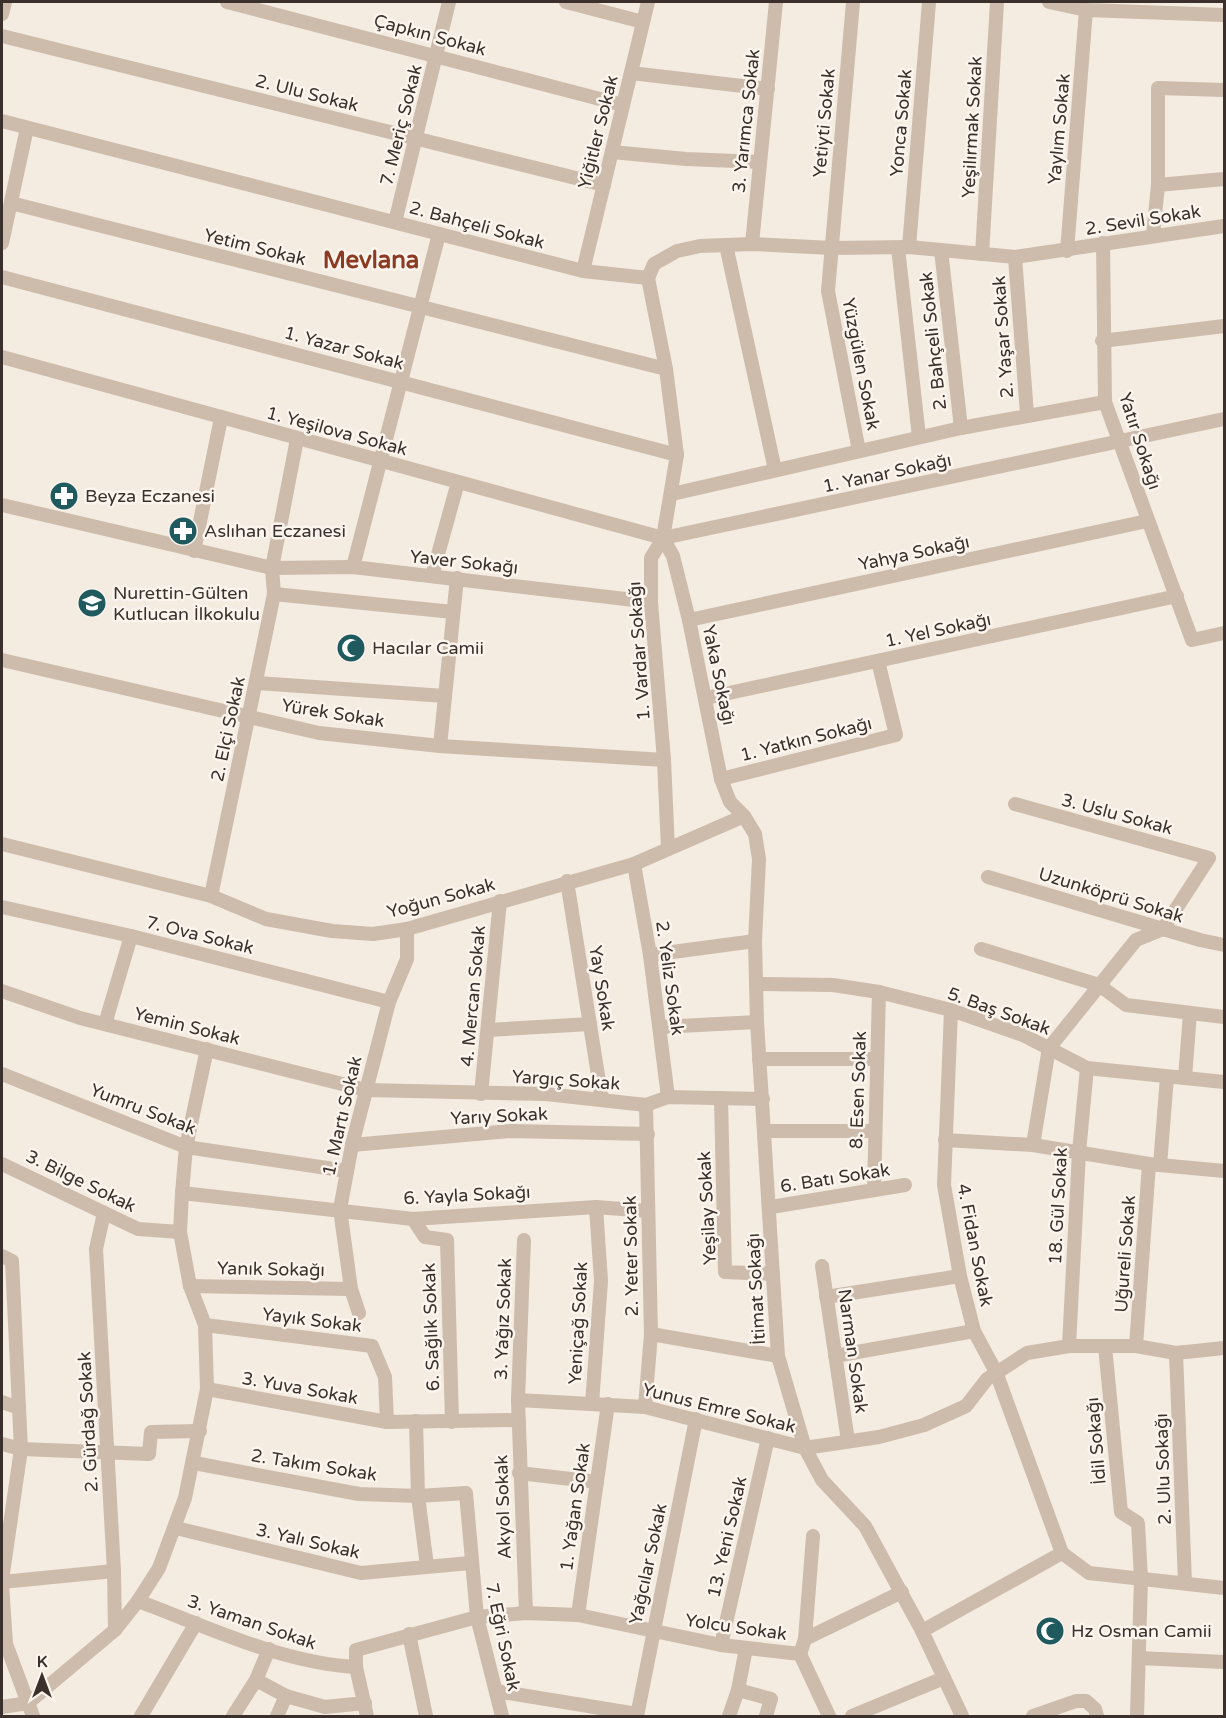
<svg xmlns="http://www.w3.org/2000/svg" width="1226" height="1718" viewBox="0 0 1226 1718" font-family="'Varela Round',sans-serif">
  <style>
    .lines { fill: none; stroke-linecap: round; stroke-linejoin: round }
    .street { stroke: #cdbbac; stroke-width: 14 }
    .labels { text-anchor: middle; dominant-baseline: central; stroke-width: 5; stroke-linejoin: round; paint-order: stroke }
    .street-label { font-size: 18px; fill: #3b302b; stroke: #fbf5ee }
    .poi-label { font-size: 18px; fill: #3b302b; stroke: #fbf5ee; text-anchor: start }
    .district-label { font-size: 24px; font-weight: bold; fill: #8c3b22; stroke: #fbf5ee }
  </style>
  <rect width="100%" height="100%" fill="#f4ebe1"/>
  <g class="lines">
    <!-- street -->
    <g class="street">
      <polyline points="227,2 623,105"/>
      <polyline points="566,2 643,22"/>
      <polyline points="853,2 828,291 859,451"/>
      <polyline points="1049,2 1086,10 1224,15"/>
      <polyline points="2,14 5,2"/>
      <polyline points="2,36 604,185"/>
      <polyline points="631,73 768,89"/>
      <polyline points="2,121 583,271 648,278 654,264 677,251 700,246 752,244 832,248 909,247 1015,257 1224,226"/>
      <polyline points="612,152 686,159 760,162"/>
      <polyline points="1158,185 1224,179"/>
      <polyline points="11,203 666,369"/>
      <polyline points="395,222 449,2"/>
      <polyline points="1153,235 1158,185 1158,88 1224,90"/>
      <polyline points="2,243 27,128"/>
      <polyline points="1103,243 1105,402 1192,640 1224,633"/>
      <polyline points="752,244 776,2"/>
      <polyline points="726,245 775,470"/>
      <polyline points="909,247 929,2"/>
      <polyline points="898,248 919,437"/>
      <polyline points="941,250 961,428"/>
      <polyline points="1067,251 1086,10"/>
      <polyline points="982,254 997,2"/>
      <polyline points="1015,257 1027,414"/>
      <polyline points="583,271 648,2"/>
      <polyline points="2,277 677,455"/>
      <polyline points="648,278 666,369 677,455 663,538 651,558 651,602 664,760 668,849"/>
      <polyline points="1102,341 1224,326"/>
      <polyline points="2,357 663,538 1224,419"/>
      <polyline points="672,494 961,428 1105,402"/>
      <polyline points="2,505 272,568 353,567 651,602"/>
      <polyline points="663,538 673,556 689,620 721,779 730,802 744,816 755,834 759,859 755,941 757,1022 778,1356 805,1448 822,1480 865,1526 922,1631 962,1716"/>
      <polyline points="194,551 221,418"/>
      <polyline points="353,567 439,234"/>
      <polyline points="432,576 458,482"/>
      <polyline points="274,594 453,612"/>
      <polyline points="689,620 1147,521"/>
      <polyline points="2,660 319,733 440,746 664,760"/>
      <polyline points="257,683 445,696"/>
      <polyline points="706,698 1177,596"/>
      <polyline points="440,746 457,578"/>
      <polyline points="721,779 896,735 878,661"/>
      <polyline points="1015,804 1209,858 1163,929 1136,940 1049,1048 1033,1145"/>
      <polyline points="2,844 211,896 266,919 332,931 373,934 407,929 634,864 744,816"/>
      <polyline points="634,864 650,955 668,1097"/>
      <polyline points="988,877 1200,940 1224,945"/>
      <polyline points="567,881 602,1100"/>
      <polyline points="211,896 274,594 272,568 297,439"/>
      <polyline points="2,907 131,936 389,1002"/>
      <polyline points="981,949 1099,985 1126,1005 1224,1017"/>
      <polyline points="650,955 755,941"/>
      <polyline points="757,984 833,985 879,992 951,1010 1023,1035 1087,1068 1224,1082"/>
      <polyline points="2,991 80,1018 366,1090 546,1094 646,1105 668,1097 763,1099"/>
      <polyline points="951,1010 944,1185 960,1276 974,1331 996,1372 1062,1553"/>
      <polyline points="105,1024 131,936"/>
      <polyline points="660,1027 757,1022"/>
      <polyline points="488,1030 590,1024"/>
      <polyline points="759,1059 877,1059"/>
      <polyline points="2,1074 186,1147 347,1171"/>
      <polyline points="1185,1078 1190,1013"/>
      <polyline points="481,1094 500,901"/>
      <polyline points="721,1098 725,1272 773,1274"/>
      <polyline points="765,1131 875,1131"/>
      <polyline points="945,1140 1033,1145 1149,1164 1224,1171"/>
      <polyline points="352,1145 511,1131 648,1134"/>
      <polyline points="2,1164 138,1229 180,1232"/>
      <polyline points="1160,1165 1167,1077"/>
      <polyline points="874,1190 879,992"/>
      <polyline points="182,1193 413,1219 596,1207 647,1211"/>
      <polyline points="771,1207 905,1185"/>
      <polyline points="104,1213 96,1249 114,1571 115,1630"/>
      <polyline points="413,1219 425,1237 447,1240 452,1422"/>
      <polyline points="524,1240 518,1400 526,1613"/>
      <polyline points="2,1256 12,1261 21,1449 2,1580"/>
      <polyline points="822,1266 848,1441"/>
      <polyline points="190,1286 351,1289"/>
      <polyline points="826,1297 960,1276"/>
      <polyline points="359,1313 351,1289 340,1209 352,1145 389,1002 407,959 407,929"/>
      <polyline points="205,1325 372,1346 385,1377 387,1422"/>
      <polyline points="651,1334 778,1356"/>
      <polyline points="1069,1346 1079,1152 1087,1068"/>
      <polyline points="1105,1346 1121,1512 1138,1523 1141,1579 1137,1716"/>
      <polyline points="1136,1346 1149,1164"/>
      <polyline points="1176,1353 1185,1583"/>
      <polyline points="835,1356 974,1331"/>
      <polyline points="207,1389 387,1422 518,1420"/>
      <polyline points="518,1400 645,1407 805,1448 879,1437 924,1425 966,1406 987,1379 1027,1353 1069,1346 1136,1346 1176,1353 1224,1348"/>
      <polyline points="2,1402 19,1408"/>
      <polyline points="592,1404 601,1281 596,1207"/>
      <polyline points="645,1407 651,1334 646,1105"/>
      <polyline points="416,1421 418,1496 427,1566"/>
      <polyline points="2,1444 21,1449 149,1454 151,1432 200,1431"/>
      <polyline points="194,1463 359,1494 418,1496 466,1493 477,1617 502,1716"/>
      <polyline points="519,1473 597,1482"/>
      <polyline points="176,1528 361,1573 470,1563"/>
      <polyline points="1062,1553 1089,1573 1224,1588"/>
      <polyline points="2,1582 114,1571"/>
      <polyline points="2,1584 6,1644 28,1703 2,1707"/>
      <path d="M138 1601C208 1627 281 1663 356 1667"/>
      <polyline points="578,1615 608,1404"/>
      <polyline points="922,1631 1062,1553"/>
      <polyline points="409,1634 426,1716"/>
      <polyline points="805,1639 813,1536"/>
      <polyline points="721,1645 768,1438"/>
      <polyline points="800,1654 829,1716"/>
      <polyline points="1139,1658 1224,1662"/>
      <polyline points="256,1680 286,1696 325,1707 365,1703"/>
      <polyline points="738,1690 771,1699 766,1716"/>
      <polyline points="496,1691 637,1714"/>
      <polyline points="33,1716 28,1703 115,1630 138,1601 159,1568 185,1498 207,1389 205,1325 190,1286 180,1232 182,1193 186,1147 207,1049"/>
      <polyline points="141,1716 196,1623"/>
      <polyline points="233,1716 256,1680 269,1649"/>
      <polyline points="277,1716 286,1696"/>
      <polyline points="367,1716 356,1667 356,1650 477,1617 526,1613 578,1615 721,1645 800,1654 805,1639 902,1592"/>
      <polyline points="637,1716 696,1419"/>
      <polyline points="729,1716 738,1690 746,1648"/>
      <polyline points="852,1716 944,1678"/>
      <polyline points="1033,1716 1076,1701 1086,1701 1095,1709 1097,1716"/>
    </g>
  </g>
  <!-- icons -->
  <defs>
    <g id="pharmacy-disc" transform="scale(1.5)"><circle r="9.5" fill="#1f5a5e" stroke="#fbf5ee"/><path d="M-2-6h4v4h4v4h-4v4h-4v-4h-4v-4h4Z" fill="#fff"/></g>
    <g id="school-disc" transform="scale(1.5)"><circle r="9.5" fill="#1f5a5e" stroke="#fbf5ee"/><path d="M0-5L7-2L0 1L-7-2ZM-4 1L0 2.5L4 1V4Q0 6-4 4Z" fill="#fff"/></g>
    <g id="mosque-disc" transform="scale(1.5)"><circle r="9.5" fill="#1f5a5e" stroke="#fbf5ee"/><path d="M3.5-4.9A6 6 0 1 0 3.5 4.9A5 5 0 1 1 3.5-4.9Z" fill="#fff"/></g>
  </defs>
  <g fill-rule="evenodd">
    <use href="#pharmacy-disc" x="64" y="496"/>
    <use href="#pharmacy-disc" x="183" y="531"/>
    <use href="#school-disc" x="92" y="603"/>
    <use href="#mosque-disc" x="351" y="648"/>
    <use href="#mosque-disc" x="1050" y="1631"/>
  </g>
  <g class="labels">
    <!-- street labels -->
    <g class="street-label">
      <text transform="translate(430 35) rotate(15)">Çapkın Sokak</text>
      <text transform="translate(307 93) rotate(14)">2. Ulu Sokak</text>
      <text transform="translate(746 121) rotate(-84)">3. Yarımca Sokak</text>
      <text transform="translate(824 123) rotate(-85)">Yetiyti Sokak</text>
      <text transform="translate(901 123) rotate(-85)">Yonca Sokak</text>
      <text transform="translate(401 125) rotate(-76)">7. Meriç Sokak</text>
      <text transform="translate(972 127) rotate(-87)">Yeşilırmak Sokak</text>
      <text transform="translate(1059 129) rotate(-85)">Yaylım Sokak</text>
      <text transform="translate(598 132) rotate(-76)">Yiğitler Sokak</text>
      <text transform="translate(1143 220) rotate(-9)">2. Sevil Sokak</text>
      <text transform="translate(477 225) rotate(15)">2. Bahçeli Sokak</text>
      <text transform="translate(255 247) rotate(14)">Yetim Sokak</text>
      <text transform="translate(1003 337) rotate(-94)">2. Yaşar Sokak</text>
      <text transform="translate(933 341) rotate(-96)">2. Bahçeli Sokak</text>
      <text transform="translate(344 348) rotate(15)">1. Yazar Sokak</text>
      <text transform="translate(861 364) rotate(79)">Yüzgülen Sokak</text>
      <text transform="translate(337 431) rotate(15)">1. Yeşilova Sokak</text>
      <text transform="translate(1140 441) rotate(72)">Yatır Sokağı</text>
      <text transform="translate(887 473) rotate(-12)">1. Yanar Sokağı</text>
      <text transform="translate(914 553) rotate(-12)">Yahya Sokağı</text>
      <text transform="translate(464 562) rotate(6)">Yaver Sokağı</text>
      <text transform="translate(938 630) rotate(-12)">1. Yel Sokağı</text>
      <text transform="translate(639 651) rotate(-94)">1. Vardar Sokağı</text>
      <text transform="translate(719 675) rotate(78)">Yaka Sokağı</text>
      <text transform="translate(333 713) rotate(9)">Yürek Sokak</text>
      <text transform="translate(228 729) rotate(-78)">2. Elçi Sokak</text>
      <text transform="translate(806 739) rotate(-14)">1. Yatkın Sokağı</text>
      <text transform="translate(1117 814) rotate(15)">3. Uslu Sokak</text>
      <text transform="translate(1111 895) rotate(17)">Uzunköprü Sokak</text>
      <text transform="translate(441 898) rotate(-15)">Yoğun Sokak</text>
      <text transform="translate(200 935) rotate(14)">7. Ova Sokak</text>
      <text transform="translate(670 978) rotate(82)">2. Yeliz Sokak</text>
      <text transform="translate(602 988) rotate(81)">Yay Sokak</text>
      <text transform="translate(473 996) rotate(-85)">4. Mercan Sokak</text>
      <text transform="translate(999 1011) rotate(20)">5. Baş Sokak</text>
      <text transform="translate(187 1026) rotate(14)">Yemin Sokak</text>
      <text transform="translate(566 1080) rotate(4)">Yargıç Sokak</text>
      <text transform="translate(858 1090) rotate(-88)">8. Esen Sokak</text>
      <text transform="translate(143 1109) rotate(21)">Yumru Sokak</text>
      <text transform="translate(342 1116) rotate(-77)">1. Martı Sokak</text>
      <text transform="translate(499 1116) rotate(-3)">Yarıy Sokak</text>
      <text transform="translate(835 1178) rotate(-9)">6. Batı Sokak</text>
      <text transform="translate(81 1181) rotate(26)">3. Bilge Sokak</text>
      <text transform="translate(467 1195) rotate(-3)">6. Yayla Sokağı</text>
      <text transform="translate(1058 1206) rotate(-87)">18. Gül Sokak</text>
      <text transform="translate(707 1208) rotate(-93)">Yeşilay Sokak</text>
      <text transform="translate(975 1245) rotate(79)">4. Fidan Sokak</text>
      <text transform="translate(1125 1254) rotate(-86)">Uğureli Sokak</text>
      <text transform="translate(631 1256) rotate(-91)">2. Yeter Sokak</text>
      <text transform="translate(271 1269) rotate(1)">Yanık Sokağı</text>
      <text transform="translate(756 1289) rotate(-93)">İtimat Sokağı</text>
      <text transform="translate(503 1319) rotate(-88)">3. Yağız Sokak</text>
      <text transform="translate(312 1320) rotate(7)">Yayık Sokak</text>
      <text transform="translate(578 1323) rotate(-87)">Yeniçağ Sokak</text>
      <text transform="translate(431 1327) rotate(-92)">6. Sağlık Sokak</text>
      <text transform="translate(853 1351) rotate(82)">Narman Sokak</text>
      <text transform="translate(300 1388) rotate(10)">3. Yuva Sokak</text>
      <text transform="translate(719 1408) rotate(14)">Yunus Emre Sokak</text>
      <text transform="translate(88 1422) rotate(-93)">2. Gürdağ Sokak</text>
      <text transform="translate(1096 1441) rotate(-95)">İdil Sokağı</text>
      <text transform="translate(314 1465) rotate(9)">2. Takım Sokak</text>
      <text transform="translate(1163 1469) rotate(-92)">2. Ulu Sokağı</text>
      <text transform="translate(503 1507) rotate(-92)">Akyol Sokak</text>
      <text transform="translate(575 1507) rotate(-82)">1. Yağan Sokak</text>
      <text transform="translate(727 1537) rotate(-77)">13. Yeni Sokak</text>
      <text transform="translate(308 1541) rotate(13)">3. Yalı Sokak</text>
      <text transform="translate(648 1564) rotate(-78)">Yağcılar Sokak</text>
      <text transform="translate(252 1622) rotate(19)">3. Yaman Sokak</text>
      <text transform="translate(736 1627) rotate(8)">Yolcu Sokak</text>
      <text transform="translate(503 1637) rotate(78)">7. Eğri Sokak</text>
    </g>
    <!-- poi labels -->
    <g class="poi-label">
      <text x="85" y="496">Beyza Eczanesi</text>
      <text x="204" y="531">Aslıhan Eczanesi</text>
      <text x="113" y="593">Nurettin-Gülten<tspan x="113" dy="21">Kutlucan İlkokulu</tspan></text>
      <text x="372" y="648">Hacılar Camii</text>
      <text x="1071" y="1631">Hz Osman Camii</text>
    </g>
    <!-- district labels -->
    <g class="district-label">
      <text x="371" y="260">Mevlana</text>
    </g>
  </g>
  <!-- border -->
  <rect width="1226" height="1718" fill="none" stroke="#3b302b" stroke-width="6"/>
  <!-- north arrow -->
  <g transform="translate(42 1676)" stroke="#fbf5ee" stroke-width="4.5" paint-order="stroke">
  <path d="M0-4.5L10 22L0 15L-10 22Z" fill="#3b302b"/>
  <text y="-9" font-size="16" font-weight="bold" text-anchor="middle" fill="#3b302b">K</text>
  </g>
</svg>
